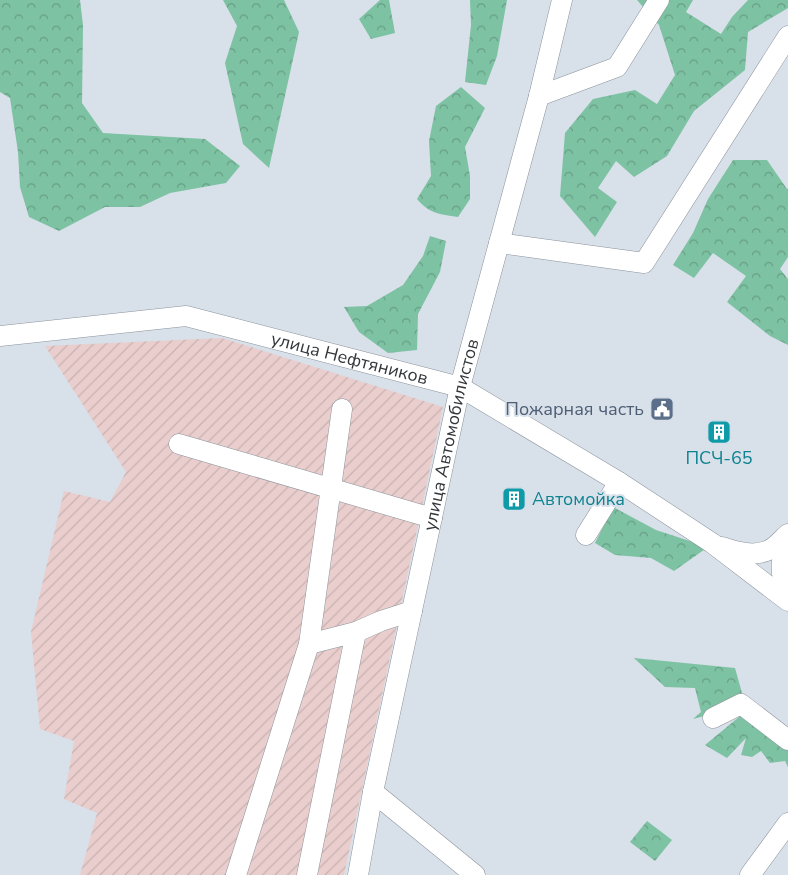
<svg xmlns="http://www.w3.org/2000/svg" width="788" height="875" viewBox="0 0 788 875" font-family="'Nunito Sans',sans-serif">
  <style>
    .industrial { fill: url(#industrial-furrows) }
    .forest { fill: url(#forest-crowns) }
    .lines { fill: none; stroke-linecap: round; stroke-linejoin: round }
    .minor-casing { stroke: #8c939c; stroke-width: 21 }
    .minor { stroke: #fff; stroke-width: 20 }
    .labels { text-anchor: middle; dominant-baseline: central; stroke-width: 4; stroke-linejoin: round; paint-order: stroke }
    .street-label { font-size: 18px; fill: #34373a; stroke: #d8e0ea }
    .service-label { font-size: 18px; fill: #4e5e75; stroke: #d8e0ea; text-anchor: end }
    .culture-label { font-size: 18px; fill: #0d838f; stroke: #d8e0ea }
  </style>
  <defs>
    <pattern id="industrial-furrows" width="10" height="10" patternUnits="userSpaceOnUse" patternTransform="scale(1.25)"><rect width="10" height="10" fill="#e9cecd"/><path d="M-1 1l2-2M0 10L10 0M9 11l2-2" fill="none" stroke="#c8b2b1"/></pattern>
    <pattern id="forest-crowns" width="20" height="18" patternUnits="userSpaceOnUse" patternTransform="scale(1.25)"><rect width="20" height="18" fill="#7dc2a2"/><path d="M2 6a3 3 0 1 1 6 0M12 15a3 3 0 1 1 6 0" fill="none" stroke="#679e85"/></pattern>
  </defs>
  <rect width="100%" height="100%" fill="#d8e0ea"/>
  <!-- industrial -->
  <polygon class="industrial" points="222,338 443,407 344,875 80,875 97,813 64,799 74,741 40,729 31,632 64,491 110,502 126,472 45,346"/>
  <!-- forest -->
  <g class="forest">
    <polygon points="0,0 80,0 83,25 82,103 103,133 205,139 240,166 226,183 170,193 140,207 105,207 59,231 29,217 20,187 18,152 10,98 0,92"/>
    <polygon points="223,0 284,0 299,32 269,168 243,144 225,63 237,26"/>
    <polygon points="380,0 389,0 395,33 371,39 359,19"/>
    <polygon points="470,0 507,0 497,56 486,85 465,82 471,25"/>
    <polygon points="637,0 693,0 686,12 721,34 732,17 748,0 788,0 788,8 748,32 745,70 694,111 667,156 634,177 616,161 598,188 617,202 595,237 560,196 565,133 593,99 635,90 657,104 675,75 659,25"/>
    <path d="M461 87 485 108 465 147 470 176V199L458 217C439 214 430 214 417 199L431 176 429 141 436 106Z"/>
    <polygon points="733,160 767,160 787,189 788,188 788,257 780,269 788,279 788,345 770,336 727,302 746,276 713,253 694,278 673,265 693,233 708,199"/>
    <polygon points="430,236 446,241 440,272 418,314 417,350 388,353 359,332 344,307 367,306 403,285 423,256"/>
    <polygon points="613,507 656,530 708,547 674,571 651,558 615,555 595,543"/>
    <polygon points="634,658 735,668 744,700 788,733 788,767 785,761 770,763 761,751 752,757 741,755 746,738 727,758 705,745 739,717 731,709 693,719 701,712 695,688 665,687"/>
    <polygon points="647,821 672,840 655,861 630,842"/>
  </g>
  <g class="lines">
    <!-- minor casing -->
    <g class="minor-casing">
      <g id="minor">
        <polyline points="539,96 617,67 659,0"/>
        <polyline points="499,243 644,263 788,36"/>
        <path id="s1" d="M0 336 186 316 460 387 619 482 712 543 788 601"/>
        <polyline points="179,444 432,518"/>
        <polyline points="586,535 619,482"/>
        <path d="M788 538C781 557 778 573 788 591"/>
        <path d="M722 547C737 552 754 557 769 550 776 547 782 539 788 534"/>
        <polyline points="309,644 356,632 381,621 412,611"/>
        <polyline points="713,718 741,704 788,740"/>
        <polyline points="373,792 475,875"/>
        <polyline points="236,875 309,644 342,409"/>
        <polyline points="307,875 356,632"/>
        <path id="s2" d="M358 875 373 792 460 387 539 96 562 0"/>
        <polyline points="750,875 788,823"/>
      </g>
    </g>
    <!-- minor -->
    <use href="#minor" class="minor"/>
  </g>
  <!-- icons -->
  <defs>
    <g id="civic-square" transform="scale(1.25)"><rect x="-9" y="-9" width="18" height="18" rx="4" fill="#5c6f8a" stroke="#d8e0ea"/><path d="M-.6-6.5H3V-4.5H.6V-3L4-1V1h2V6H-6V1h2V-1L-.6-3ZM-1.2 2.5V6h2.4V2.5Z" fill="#fff"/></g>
    <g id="building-square" transform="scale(1.25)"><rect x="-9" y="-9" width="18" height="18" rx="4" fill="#0f9aa8" stroke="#d8e0ea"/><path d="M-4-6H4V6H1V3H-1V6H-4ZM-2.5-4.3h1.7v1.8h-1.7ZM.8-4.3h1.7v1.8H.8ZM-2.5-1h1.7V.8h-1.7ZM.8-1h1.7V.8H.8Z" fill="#fff"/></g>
  </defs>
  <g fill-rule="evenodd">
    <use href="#civic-square" x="662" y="409"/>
    <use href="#building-square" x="719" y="432"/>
    <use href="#building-square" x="514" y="499"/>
  </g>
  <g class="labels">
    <!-- street labels -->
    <g class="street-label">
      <text stroke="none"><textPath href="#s1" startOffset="356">улица Нефтяников</textPath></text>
      <text stroke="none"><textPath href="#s2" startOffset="450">улица Автомобилистов</textPath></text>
    </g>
    <!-- service labels -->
    <g class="service-label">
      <text x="644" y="409">Пожарная часть</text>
    </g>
    <!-- culture labels -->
    <g class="culture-label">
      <text x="719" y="458">ПСЧ-65</text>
      <text x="532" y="499" text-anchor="start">Автомойка</text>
    </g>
  </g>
</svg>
